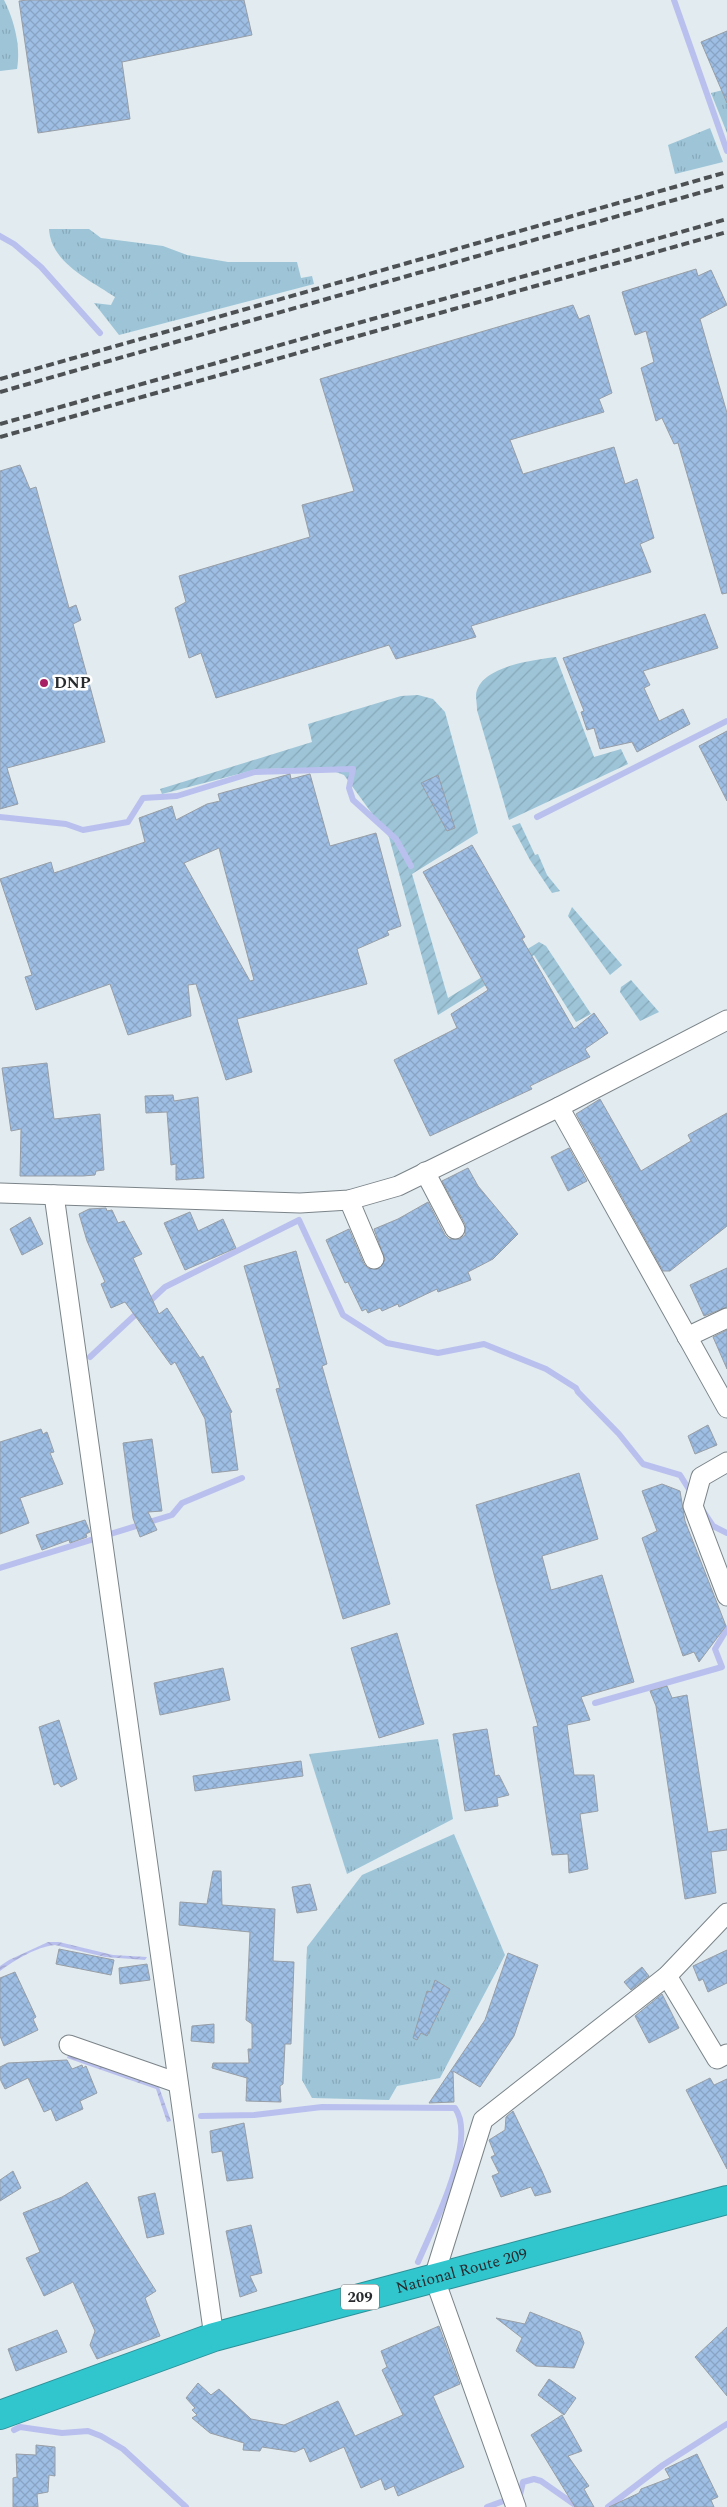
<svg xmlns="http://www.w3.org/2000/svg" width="727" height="2507" viewBox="0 0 727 2507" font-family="Spectral,serif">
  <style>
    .grass { fill: url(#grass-tufts) }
    .garden { fill: url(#garden-furrows) }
    .water { fill: url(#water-waves) }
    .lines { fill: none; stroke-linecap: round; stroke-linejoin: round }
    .stream { stroke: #bac0ee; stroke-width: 6 }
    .building { fill: url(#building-cross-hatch); stroke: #989ea6; fill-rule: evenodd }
    .street-casing { stroke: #7b8489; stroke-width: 21 }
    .highway-casing { stroke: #2e8f96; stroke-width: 30 }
    .street { stroke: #fff; stroke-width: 19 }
    .highway { stroke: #31c5ce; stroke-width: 28 }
    .rail { stroke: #4d5154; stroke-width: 4; stroke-dasharray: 8 4; stroke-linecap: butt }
    .poi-dot { fill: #a91f63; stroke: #fff; stroke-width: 2 }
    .labels { text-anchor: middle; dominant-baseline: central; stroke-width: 5; stroke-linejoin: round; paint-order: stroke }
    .shield { fill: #fff; stroke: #686b6c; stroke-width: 1 }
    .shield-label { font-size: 15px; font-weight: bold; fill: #282b2d }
    .poi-label { font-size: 16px; font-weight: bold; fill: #282b2d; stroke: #fff; text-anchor: start }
    .street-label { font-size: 16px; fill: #282b2d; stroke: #fff }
  </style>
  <defs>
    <pattern id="grass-tufts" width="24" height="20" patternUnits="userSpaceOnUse" patternTransform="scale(1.25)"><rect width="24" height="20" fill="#9dc5d7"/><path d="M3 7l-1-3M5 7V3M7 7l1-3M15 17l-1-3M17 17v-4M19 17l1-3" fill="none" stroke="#87a9b9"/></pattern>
    <pattern id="garden-furrows" width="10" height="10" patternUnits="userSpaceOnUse" patternTransform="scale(1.25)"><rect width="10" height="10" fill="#9dc5d7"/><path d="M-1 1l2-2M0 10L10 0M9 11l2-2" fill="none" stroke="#87a9b9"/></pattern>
    <pattern id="water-waves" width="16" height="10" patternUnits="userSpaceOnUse" patternTransform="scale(1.25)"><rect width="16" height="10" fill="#bac0ee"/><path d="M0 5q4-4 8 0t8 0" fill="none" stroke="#a0a5cc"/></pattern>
    <pattern id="building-cross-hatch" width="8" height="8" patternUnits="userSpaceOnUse" patternTransform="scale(1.25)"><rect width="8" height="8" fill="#9ebee3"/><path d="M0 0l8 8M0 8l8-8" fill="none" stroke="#88a3c3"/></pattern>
  </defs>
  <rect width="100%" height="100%" fill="#e1ebf0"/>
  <!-- grass -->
  <g class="grass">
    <path d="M0 0H4C14 20 21 46 17 69L0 71Z"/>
    <polygon points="727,89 727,133 711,93"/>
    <polygon points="710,128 723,162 675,174 668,145"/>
    <path d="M49 229H89L101 238 163 246 187 255 228 262H297L301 278 312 276 314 284 119 335 94 303 111 305 115 297C90 280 51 263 49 229Z"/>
    <polygon points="438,1739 453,1819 347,1874 309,1754"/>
    <polygon points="454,1834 505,1955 440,2078 397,2086 389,2100 312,2098 302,2080 307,1947 362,1875"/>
  </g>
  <!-- garden -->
  <g class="garden">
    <path d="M556 657 594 757 621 749 628 764 509 820 477 710C477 705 476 699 476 695 479 666 534 660 556 657Z"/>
    <polygon points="418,695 433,699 445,712 478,833 412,874 448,998 539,942 546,946 591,1014 576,1022 534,955 438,1015 389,837 344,775 325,768 258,769 162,794 160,789 312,742 308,724 401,696"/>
    <polygon points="520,823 535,855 538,854 547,875 560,891 552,893 530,860 512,826"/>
    <polygon points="572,907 622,965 610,975 568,916"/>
    <polygon points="631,980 659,1012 640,1021 620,992 621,987"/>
  </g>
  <!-- water -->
  <g class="water">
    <path d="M48 1942H59L113 1955 147 1957 145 1960 105 1957 55 1945C36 1947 15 1960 0 1971V1966L9 1960Z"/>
    <polygon points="68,2055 159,2087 171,2121 167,2122 156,2089 67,2058"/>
  </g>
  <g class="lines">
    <!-- stream -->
    <g class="stream">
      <polyline points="674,0 727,151"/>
      <polyline points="0,236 14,244 41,267 100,333"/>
      <polyline points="0,817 66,824 83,830 128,822 143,798 177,796 255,772 353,769 349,788 353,800 396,839 411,866"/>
      <polyline points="537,817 727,721"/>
      <polyline points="90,1357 165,1287 299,1220 343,1315 387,1343 438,1353 484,1344 546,1369 576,1388 578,1392 619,1434 643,1464 680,1475 692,1494"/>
      <polyline points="703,1511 713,1526 727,1533"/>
      <polyline points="0,1568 172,1515 182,1503 242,1478"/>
      <polyline points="595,1703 722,1667 715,1649 727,1629"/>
      <path d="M201 2116 254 2115 322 2107 455 2108C478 2140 432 2229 418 2262"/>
      <polyline points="14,2430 20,2427 62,2433 88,2431 101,2436 123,2449 186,2507"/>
      <polyline points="487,2507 520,2495 523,2482 534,2479 541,2481 578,2507"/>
      <polyline points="608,2507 663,2465 727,2424"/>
    </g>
  </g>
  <!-- building -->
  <g class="building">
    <polygon points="28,0 244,0 252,35 122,62 130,119 38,133 19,1"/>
    <polygon points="727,31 727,103 701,42"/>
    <polygon points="696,269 698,276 711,270 727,305 700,319 727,413 727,593 722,594 678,443 674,444 662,418 656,421 641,368 654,362 646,331 635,335 622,292"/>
    <polygon points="573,305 579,319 589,315 612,393 599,399 604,412 510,440 523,474 614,447 625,484 637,479 654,538 640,544 651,572 471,626 476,637 396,659 389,645 216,698 201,653 189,658 175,608 186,602 179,576 310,537 302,505 354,491 320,379"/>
    <polygon points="20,465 30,489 36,487 69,608 76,605 81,620 73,624 105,742 7,768 18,804 0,809 0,471"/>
    <polygon points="705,614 718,648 643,671 650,685 644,688 659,721 683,709 690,724 637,752 632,742 600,749 594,728 587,730 581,712 584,711 563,658"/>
    <polygon points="727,731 727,801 699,746"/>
    <path d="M290 774 291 779 310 774 330 846 376 833 401 926 387 931 389 935 357 949 367 984 237 1019 252 1072 226 1080 196 984 188 985 191 1016 128 1035 110 984 36 1010 25 977 32 975 0 879 51 862 54 873 145 842 139 818 172 806 176 820 207 804 220 801 218 794ZM219 848 254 980 250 981 184 863Z"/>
    <polygon points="438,775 455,828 447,831 421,783"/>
    <polygon points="472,845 525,937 522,939 574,1029 594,1013 608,1033 585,1049 590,1057 530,1086 532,1089 430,1136 394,1060 457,1028 451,1014 488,990 423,872"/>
    <polygon points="47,1063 54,1119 100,1114 104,1170 96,1171 95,1175 83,1176 20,1176 21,1129 11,1131 2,1068"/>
    <polygon points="173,1095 174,1101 198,1097 204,1178 176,1180 176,1164 171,1165 167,1112 146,1113 145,1096"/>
    <polygon points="600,1099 641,1171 691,1141 688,1135 727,1113 727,1226 670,1271 663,1271 576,1114"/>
    <polygon points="569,1148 587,1181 568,1191 551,1157"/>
    <polygon points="468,1168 478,1186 518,1234 493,1259 468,1272 471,1280 438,1292 437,1289 399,1307 398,1304 382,1311 380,1308 368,1313 366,1309 362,1311 348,1282 345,1283 326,1240 349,1229 364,1264 368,1268 378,1269 385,1260 374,1229 398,1219 428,1202 445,1235 449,1239 460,1239 465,1235 465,1224 442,1181"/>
    <polygon points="106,1208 107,1211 112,1210 118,1223 124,1221 142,1254 133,1258 159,1314 167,1308 200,1358 203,1356 232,1412 230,1413 238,1470 212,1473 205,1419 175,1362 171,1365 125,1302 111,1308 101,1284 105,1282 87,1241 79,1214 89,1209"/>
    <polygon points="190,1212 198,1231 223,1219 236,1248 185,1270 164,1223"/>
    <polygon points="30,1217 43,1244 22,1255 10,1229"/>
    <polygon points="296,1251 327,1364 322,1366 390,1604 343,1619 276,1389 280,1388 244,1266"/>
    <polygon points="727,1268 727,1307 704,1316 690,1285"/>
    <polygon points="727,1330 727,1369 713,1337"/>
    <polygon points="708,1425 717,1445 695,1454 688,1436"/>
    <polygon points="41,1429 43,1434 47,1432 54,1452 50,1453 63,1484 20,1498 29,1523 0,1534 0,1442"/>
    <polygon points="152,1439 162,1511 148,1512 157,1530 140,1537 133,1518 123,1443"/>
    <polygon points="579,1473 598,1539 542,1556 551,1590 602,1575 634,1682 581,1697 590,1720 567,1725 574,1775 594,1775 598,1811 580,1814 588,1869 569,1873 568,1854 552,1855 533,1727 538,1726 495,1578 476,1505"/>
    <polygon points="662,1484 680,1491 685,1521 726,1626 699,1662 694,1652 683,1656 642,1538 657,1531 642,1491"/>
    <polygon points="85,1520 90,1532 86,1534 87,1537 70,1543 69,1540 42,1550 36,1535"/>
    <polygon points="397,1633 424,1724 379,1738 351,1648"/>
    <polygon points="223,1668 230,1700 160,1715 154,1683"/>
    <polygon points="667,1686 672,1698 687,1695 708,1832 727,1829 727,1850 711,1852 716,1893 685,1899 656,1706 650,1691"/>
    <polygon points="59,1720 77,1779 61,1787 58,1783 54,1785 39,1727"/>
    <polygon points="487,1729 495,1776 499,1775 509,1795 497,1798 498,1806 465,1811 453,1734"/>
    <polygon points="301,1761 303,1776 195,1791 193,1776"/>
    <polygon points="213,1871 221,1871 222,1905 275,1909 273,1961 294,1962 291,2044 285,2044 283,2084 280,2086 281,2102 246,2101 247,2078 212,2068 213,2063 249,2063 248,2049 252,2049 252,2024 246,2020 250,1932 179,1925 180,1902 207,1904"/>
    <polygon points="310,1884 317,1910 297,1913 292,1887"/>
    <polygon points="59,1949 114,1960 111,1975 56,1964"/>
    <polygon points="727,1950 727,1983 708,1992 703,1979 699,1981 693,1966"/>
    <polygon points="508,1953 538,1965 514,2036 480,2087 453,2071 454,2102 429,2103 485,2020"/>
    <polygon points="147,1964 150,1980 120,1984 119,1968"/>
    <polygon points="642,1967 649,1976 631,1990 624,1982"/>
    <polygon points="15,1972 36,2017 33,2019 38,2030 4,2046 0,2036 0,1978"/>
    <polygon points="435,1980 450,1989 427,2036 421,2033 417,2040 413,2038 427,1991 431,1992"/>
    <polygon points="662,1994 679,2028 649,2043 635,2016"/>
    <polygon points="214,2024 214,2043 191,2041 192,2026"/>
    <polygon points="67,2060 72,2069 82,2065 83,2068 86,2066 97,2093 80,2101 83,2109 56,2121 51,2109 44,2112 28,2078 5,2089 0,2079 0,2067 8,2063"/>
    <polygon points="710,2078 714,2085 727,2079 727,2169 686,2090"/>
    <polygon points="513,2111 542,2171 551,2192 535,2196 531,2187 501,2197 492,2176 499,2173 491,2157 495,2155 489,2140 505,2130 506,2117"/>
    <polygon points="244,2123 253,2178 227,2181 222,2151 212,2153 210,2131"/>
    <polygon points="13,2171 21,2188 0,2201 0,2180"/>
    <polygon points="87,2182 156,2291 145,2298 160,2336 97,2359 90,2345 95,2331 73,2282 44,2296 26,2258 40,2252 23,2213 62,2197"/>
    <polygon points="155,2193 164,2234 147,2238 138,2197"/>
    <polygon points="251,2225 262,2273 250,2276 257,2291 240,2297 226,2231"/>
    <polygon points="530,2312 580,2332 584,2343 574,2368 536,2366 516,2351 522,2338 496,2318 525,2324"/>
    <polygon points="439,2326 460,2384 433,2396 464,2467 398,2496 394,2486 385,2490 381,2479 361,2488 344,2447 310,2462 304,2448 295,2452 262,2447 260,2451 243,2450 244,2443 210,2433 192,2418 197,2415 192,2410 195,2408 186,2398 198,2383 211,2395 219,2389 251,2419 284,2425 338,2401 355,2436 403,2415 382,2370 387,2367 381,2351"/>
    <polygon points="727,2327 727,2396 695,2357"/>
    <polygon points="57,2330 67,2352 16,2371 8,2349"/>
    <polygon points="549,2379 576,2398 564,2415 538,2395"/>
    <polygon points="562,2415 582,2451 568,2456 589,2486 584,2489 594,2507 575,2507 531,2435"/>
    <polygon points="36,2445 55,2447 55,2476 49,2475 48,2492 37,2494 38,2507 13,2507 13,2478 17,2477 16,2454 36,2455"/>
    <polygon points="697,2454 718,2497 711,2500 714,2507 609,2507 639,2493 641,2489 670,2478 665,2469"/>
  </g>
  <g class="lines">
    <!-- street casing -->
    <g class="street-casing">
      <g id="street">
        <polyline points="559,1107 727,1408"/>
        <polyline points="425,1172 455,1229"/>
        <polyline points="0,1193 300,1203 349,1200 398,1186 559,1107 727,1020"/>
        <polyline points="54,1195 214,2337"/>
        <polyline points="349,1200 374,1259"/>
        <polyline points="687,1337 727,1318"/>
        <polyline points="727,1462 701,1477 693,1506 727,1596"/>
        <polyline points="667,1976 717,2059 727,2054"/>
        <polyline points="69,2045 178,2083"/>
        <polyline points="516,2507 434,2277 483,2120 667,1976 727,1913"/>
      </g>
    </g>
    <!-- highway casing -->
    <g class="highway-casing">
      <g id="highway">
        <path id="s1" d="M0 2415 214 2337 727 2200"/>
      </g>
    </g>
    <!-- street -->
    <use href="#street" class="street"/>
    <!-- highway -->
    <use href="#highway" class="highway"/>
    <!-- rail -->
    <g class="rail">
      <polyline points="0,379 727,172"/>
      <polyline points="0,392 727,185"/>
      <polyline points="0,424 727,219"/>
      <polyline points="0,437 727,232"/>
    </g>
  </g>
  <!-- markers -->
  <circle class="poi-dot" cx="44" cy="683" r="5"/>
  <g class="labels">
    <!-- shield labels -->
    <rect class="shield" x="341" y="2284.5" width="38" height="25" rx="4"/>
    <g class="shield-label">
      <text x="360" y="2297">209</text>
    </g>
    <!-- poi labels -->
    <g class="poi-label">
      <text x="54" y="683">DNP</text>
    </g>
    <!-- street labels -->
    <g class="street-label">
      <text stroke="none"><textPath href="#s1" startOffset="484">National Route 209</textPath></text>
    </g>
  </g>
</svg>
